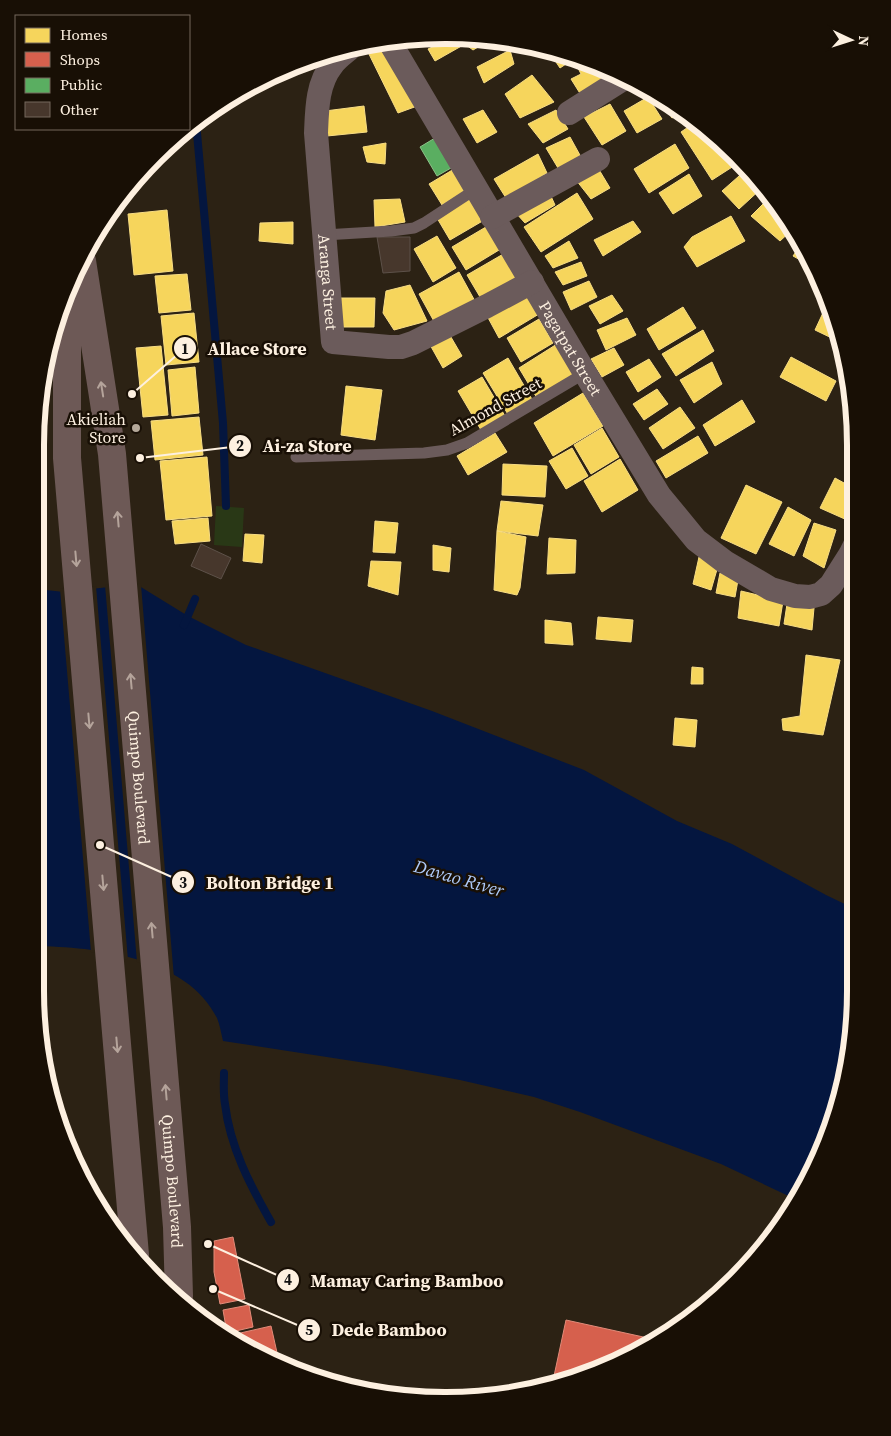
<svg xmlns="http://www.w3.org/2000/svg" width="891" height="1436" viewBox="0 0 891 1436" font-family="'Source Serif 4',serif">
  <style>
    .pitch { fill: #293816 }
    .water { fill: #04163f }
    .pier { fill: #2c2214 }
    .homes { fill: #f6d55c; stroke: #f8dd84 }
    .shops { fill: #d6604d; stroke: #e28b79 }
    .public { fill: #5aae61; stroke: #8bc287 }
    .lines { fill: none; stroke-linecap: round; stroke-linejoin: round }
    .stream { stroke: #04163f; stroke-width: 8 }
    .building { fill: #47372c; stroke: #5d5149 }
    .lane { stroke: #6b5b5b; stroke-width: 11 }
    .street { stroke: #6b5b5b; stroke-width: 24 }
    .primary { stroke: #6d5956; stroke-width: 28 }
    .oneway { stroke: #b5a49b }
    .poi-dot { fill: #b4a899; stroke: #180f05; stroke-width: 2 }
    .labels { text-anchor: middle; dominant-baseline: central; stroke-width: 5; stroke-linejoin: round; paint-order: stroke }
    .street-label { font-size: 16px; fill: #fdf0e0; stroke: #180f05 }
    .poi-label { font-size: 16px; fill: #fdf0e0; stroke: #180f05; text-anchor: end }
    .water-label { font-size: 18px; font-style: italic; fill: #aecaf9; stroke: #180f05 }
    .rim { fill: none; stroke: #fdf0e0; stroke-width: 6 }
    .leader { fill: none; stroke: #fdf0e0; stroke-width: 2 }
    .callout-dot { fill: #fdf0e0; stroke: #180f05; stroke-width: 2 }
    .mark-label { font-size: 15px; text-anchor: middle; font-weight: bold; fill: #111 }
    .callout-label { font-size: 18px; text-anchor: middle; font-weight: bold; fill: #fdf0e0; stroke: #180f05; stroke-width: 5; stroke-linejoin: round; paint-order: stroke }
  </style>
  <rect width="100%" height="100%" fill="#2c2214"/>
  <!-- pitch -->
  <polygon class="pitch" points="216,506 244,508 242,547 214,545"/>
  <!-- water -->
  <path class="water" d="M136 584 188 616 246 645 432 711 584 770 677 821 732 844 826 895 853 908V1044L825 1147 795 1199 721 1164 580 1112 534 1097 460 1080 385 1066 223 1041C221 1033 220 1025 217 1018 187 957 96 947 35 946L37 589 64 592Z"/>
  <!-- pier -->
  <g class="pier">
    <polygon points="136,582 141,585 174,978 168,974 137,962 105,585"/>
    <polygon points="96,586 128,960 91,952 60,589"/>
  </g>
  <!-- homes -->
  <g class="homes">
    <polygon points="456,36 461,36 465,44 435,61 428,49"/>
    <polygon points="473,36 492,39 473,50 465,44"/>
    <polygon points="428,37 441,37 431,43"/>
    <polygon points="381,41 420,105 398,113 365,46"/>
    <polygon points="549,49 551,49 575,58 560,68 548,50"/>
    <polygon points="510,50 514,64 484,83 477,67"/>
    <polygon points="580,59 598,67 606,80 581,95 571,79 581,74 576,64"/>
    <polygon points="532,75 554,102 520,118 505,94"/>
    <polygon points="648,97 662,119 637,133 624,111"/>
    <polygon points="662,99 682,112 672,118 661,100"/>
    <polygon points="610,104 626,131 602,145 584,117"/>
    <polygon points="364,106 367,132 327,136 325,111"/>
    <polygon points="483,110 497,132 477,143 463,119"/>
    <polygon points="556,110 568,129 543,143 528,124"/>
    <polygon points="697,121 740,162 712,180 681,132"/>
    <polygon points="570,137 581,157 558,168 546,148"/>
    <polygon points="386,143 385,164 367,162 363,147"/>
    <polygon points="675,144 689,168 649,193 634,169"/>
    <polygon points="538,154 547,173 506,198 494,179"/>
    <polygon points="459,166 471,187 442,205 429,184"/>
    <polygon points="598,168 610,188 591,199 576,180"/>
    <polygon points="747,169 754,175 763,187 739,209 722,191"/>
    <polygon points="689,174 702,196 673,214 659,193"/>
    <polygon points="577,193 593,219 541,252 524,227"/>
    <polygon points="550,194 555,205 525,223 515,212"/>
    <polygon points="473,196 486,219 450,240 437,218"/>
    <polygon points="770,197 793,229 780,241 751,216"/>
    <polygon points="400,199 405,222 375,227 374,200"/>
    <polygon points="167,210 173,271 134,275 128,214"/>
    <polygon points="731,216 745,241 697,267 684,247 692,237"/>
    <polygon points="633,221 641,232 603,256 594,240"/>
    <polygon points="293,222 293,244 259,241 260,223"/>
    <polygon points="491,224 504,247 466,270 452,247"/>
    <polygon points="437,236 456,268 433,282 414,249"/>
    <polygon points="569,241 578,258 553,268 545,256"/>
    <polygon points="802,243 813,267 793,256"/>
    <polygon points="505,253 520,279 483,302 467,275"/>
    <polygon points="581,262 587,276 563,285 555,272"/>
    <polygon points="459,272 476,303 436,325 419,294"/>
    <polygon points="187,274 191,310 159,313 155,276"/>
    <polygon points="589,281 597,297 571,310 563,292"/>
    <polygon points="410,285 427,321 394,330 383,313 386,291"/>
    <polygon points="524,291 539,314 499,338 486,314"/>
    <polygon points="612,295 623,311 600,324 589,306"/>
    <polygon points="338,298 375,298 374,327 341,327"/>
    <polygon points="828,302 829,303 834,314 840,342 815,330"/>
    <polygon points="683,307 696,328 659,350 647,329"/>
    <polygon points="194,313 199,362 166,365 161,316"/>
    <polygon points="627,318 636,335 606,350 597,330"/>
    <polygon points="539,319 553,343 521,362 507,338"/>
    <polygon points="703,330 714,351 676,376 662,354"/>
    <polygon points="448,332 462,356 443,368 429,343"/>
    <polygon points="557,344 575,375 537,398 519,368"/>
    <polygon points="161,346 168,415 143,417 136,348"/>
    <polygon points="614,348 624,365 602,377 591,359"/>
    <polygon points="791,357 836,381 826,401 780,377"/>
    <polygon points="508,358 533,401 509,416 483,373"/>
    <polygon points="649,359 661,377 638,392 626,372"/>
    <polygon points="712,362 722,384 694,403 680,380"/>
    <polygon points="195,367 199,413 172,416 168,370"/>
    <polygon points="482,377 505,416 481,430 458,391"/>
    <polygon points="346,386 382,390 375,440 341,435"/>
    <polygon points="657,389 668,404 644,420 633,404"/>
    <polygon points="583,393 603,426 553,456 534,423"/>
    <polygon points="742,400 755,422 715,446 703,425"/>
    <polygon points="680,407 695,428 663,449 649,428"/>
    <polygon points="199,417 203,455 155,460 151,421"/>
    <polygon points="602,428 619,457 591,474 574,445"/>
    <polygon points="495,433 507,452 468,475 457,456"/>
    <polygon points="698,436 708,453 666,478 656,461"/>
    <polygon points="852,447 855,448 855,465 846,460"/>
    <polygon points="572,448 588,476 566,489 549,461"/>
    <polygon points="207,457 212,516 166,520 160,461"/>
    <polygon points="620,459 638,490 602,512 584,481"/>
    <polygon points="503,464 547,466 545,497 502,495"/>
    <polygon points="835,478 855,489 855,499 847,520 820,508"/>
    <polygon points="746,485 782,502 756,554 721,538"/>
    <polygon points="501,501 543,505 538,536 497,531"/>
    <polygon points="788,507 811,520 794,556 769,544"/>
    <polygon points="208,518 210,541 175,544 172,521"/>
    <polygon points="375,521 398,523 395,553 373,552"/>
    <polygon points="814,523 836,530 824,568 803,556"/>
    <polygon points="497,531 526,537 520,588 517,595 494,590"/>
    <polygon points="245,534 264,535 262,563 243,561"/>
    <polygon points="549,538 576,540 575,573 547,574"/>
    <polygon points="433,545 451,548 449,572 433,570"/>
    <polygon points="699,557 718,566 711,590 693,584"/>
    <polygon points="371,561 401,562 398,595 368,586"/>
    <polygon points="720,573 738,580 735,597 716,593"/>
    <polygon points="741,591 783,601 779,626 738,618"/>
    <polygon points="787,604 814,608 812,630 784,624"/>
    <polygon points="598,617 633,620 631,642 596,639"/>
    <polygon points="854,617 854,634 848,630"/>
    <polygon points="545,620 571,623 573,645 545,643"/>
    <polygon points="806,655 840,660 823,735 783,730 782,719 800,716"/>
    <polygon points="692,667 703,668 703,684 691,684"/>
    <polygon points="675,718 697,720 695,747 673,745"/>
  </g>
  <!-- shops -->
  <g class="shops">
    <polygon points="233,1237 245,1299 220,1304 214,1272 214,1241"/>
    <polygon points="249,1305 253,1327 227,1333 223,1310"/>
    <polygon points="566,1320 657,1340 577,1379 573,1380 554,1376"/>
    <polygon points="271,1326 278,1357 272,1358 238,1342 236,1334"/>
  </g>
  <!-- public -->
  <polygon class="public" points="440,135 458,164 437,176 420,147"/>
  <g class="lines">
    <!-- stream -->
    <g class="stream">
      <polyline points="196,122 223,423 226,506"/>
      <polyline points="184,625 195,599"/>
      <path d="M224 1073C224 1083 223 1093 225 1104 230 1147 250 1185 271 1222"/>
    </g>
  </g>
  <!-- building -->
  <g class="building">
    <polygon points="377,237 410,237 410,271 383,273"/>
    <polygon points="201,544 231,558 221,579 191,566"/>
  </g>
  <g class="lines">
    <!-- lane -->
    <g class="lane">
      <polyline points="324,235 391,231 414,228 424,223 476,189"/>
      <polyline points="296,457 424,453 447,450 467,443 585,373"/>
    </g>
    <!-- street -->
    <g class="street">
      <path id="s1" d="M388 39 585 373 659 495 696 540 725 562 771 589 795 596 810 597 821 594 831 585 850 555 855 545"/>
      <path id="s2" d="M349 49C343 54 336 59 332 65 317 84 317 109 316 133L333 342 389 347H401L413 343 487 306 532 282"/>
      <polyline points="569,113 626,77"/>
      <polyline points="492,217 598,159"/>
    </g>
    <!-- primary -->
    <g class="primary">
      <path id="s3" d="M82 261 112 454 177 1227 179 1296"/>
      <polyline points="67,286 67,458 135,1255"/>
    </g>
  </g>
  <!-- one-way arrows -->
  <defs><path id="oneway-shaft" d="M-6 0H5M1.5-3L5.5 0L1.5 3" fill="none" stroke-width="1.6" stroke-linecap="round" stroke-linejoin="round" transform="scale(1.25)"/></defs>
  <g class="oneway">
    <use href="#oneway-shaft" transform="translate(102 389) rotate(-99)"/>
    <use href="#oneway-shaft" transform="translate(118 519) rotate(-95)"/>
    <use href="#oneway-shaft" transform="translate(76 559) rotate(85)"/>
    <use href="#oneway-shaft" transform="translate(131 681) rotate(-95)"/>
    <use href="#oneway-shaft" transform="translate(89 721) rotate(85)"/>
    <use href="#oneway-shaft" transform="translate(103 883) rotate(85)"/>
    <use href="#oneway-shaft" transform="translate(152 930) rotate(-95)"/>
    <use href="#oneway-shaft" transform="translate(117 1045) rotate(85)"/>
    <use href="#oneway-shaft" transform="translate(166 1092) rotate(-95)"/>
  </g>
  <!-- markers -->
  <circle class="poi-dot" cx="136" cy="428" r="5"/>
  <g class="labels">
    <!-- street labels -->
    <g class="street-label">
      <text stroke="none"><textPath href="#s2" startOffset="244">Aranga Street</textPath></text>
      <text stroke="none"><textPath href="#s1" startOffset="359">Pagatpat Street</textPath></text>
      <text transform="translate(495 406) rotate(-29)">Almond Street</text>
      <text stroke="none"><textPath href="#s3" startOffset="520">Quimpo Boulevard</textPath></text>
      <text stroke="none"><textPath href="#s3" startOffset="925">Quimpo Boulevard</textPath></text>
    </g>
    <!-- poi labels -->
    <g class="poi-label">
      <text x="126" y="419">Akieliah<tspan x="126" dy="18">Store</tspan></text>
    </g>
    <!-- water labels -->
    <g class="water-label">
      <text transform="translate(459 878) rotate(16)">Davao River</text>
    </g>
  </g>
  <!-- crop -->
  <path d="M0 0H891V1436H0ZM445 44H446A401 401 0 0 1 847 445V991A401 401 0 0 1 446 1392H445A401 401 0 0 1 44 991V445A401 401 0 0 1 445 44Z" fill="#180f05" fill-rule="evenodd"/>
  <path class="rim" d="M445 44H446A401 401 0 0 1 847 445V991A401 401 0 0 1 446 1392H445A401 401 0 0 1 44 991V445A401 401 0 0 1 445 44Z"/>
  <!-- callouts -->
  <path class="leader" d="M132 394L185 348M140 458L240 446M100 845L183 882M208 1244L288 1280M213 1289L309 1330"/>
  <g class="callout-dot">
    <circle cx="132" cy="394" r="5"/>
    <circle cx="140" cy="458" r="5"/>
    <circle cx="100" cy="845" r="5"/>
    <circle cx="208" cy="1244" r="5"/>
    <circle cx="213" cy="1289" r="5"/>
    <circle cx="185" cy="348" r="12"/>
    <circle cx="240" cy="446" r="12"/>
    <circle cx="183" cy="882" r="12"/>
    <circle cx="288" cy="1280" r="12"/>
    <circle cx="309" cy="1330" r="12"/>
  </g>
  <g class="mark-label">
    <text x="185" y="354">1</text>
    <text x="240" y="451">2</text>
    <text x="183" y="888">3</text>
    <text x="288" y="1285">4</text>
    <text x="309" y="1335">5</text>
  </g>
  <g class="callout-label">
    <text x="257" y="355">Allace Store</text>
    <text x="307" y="452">Ai-za Store</text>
    <text x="270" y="889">Bolton Bridge 1</text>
    <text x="407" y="1287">Mamay Caring Bamboo</text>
    <text x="389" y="1336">Dede Bamboo</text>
  </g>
  <!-- legend -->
  <rect x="15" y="15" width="175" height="115" fill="#180f05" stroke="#74695d"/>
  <rect x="25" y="28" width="25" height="15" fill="#f6d55c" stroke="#74695d"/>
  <text x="60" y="40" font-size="15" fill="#fdf0e0">Homes</text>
  <rect x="25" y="52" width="25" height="15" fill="#d6604d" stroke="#74695d"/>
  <text x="60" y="65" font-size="15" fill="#fdf0e0">Shops</text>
  <rect x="25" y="78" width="25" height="15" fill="#5aae61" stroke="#74695d"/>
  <text x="60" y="90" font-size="15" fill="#fdf0e0">Public</text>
  <rect x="25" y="102" width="25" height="15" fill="#47372c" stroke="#74695d"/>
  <text x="60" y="115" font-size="15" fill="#fdf0e0">Other</text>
  <!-- north arrow -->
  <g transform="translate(851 40) rotate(94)" stroke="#180f05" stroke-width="4" paint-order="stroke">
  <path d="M0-4L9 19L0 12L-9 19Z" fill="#fdf0e0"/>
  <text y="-8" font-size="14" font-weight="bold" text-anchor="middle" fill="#fdf0e0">N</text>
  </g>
</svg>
